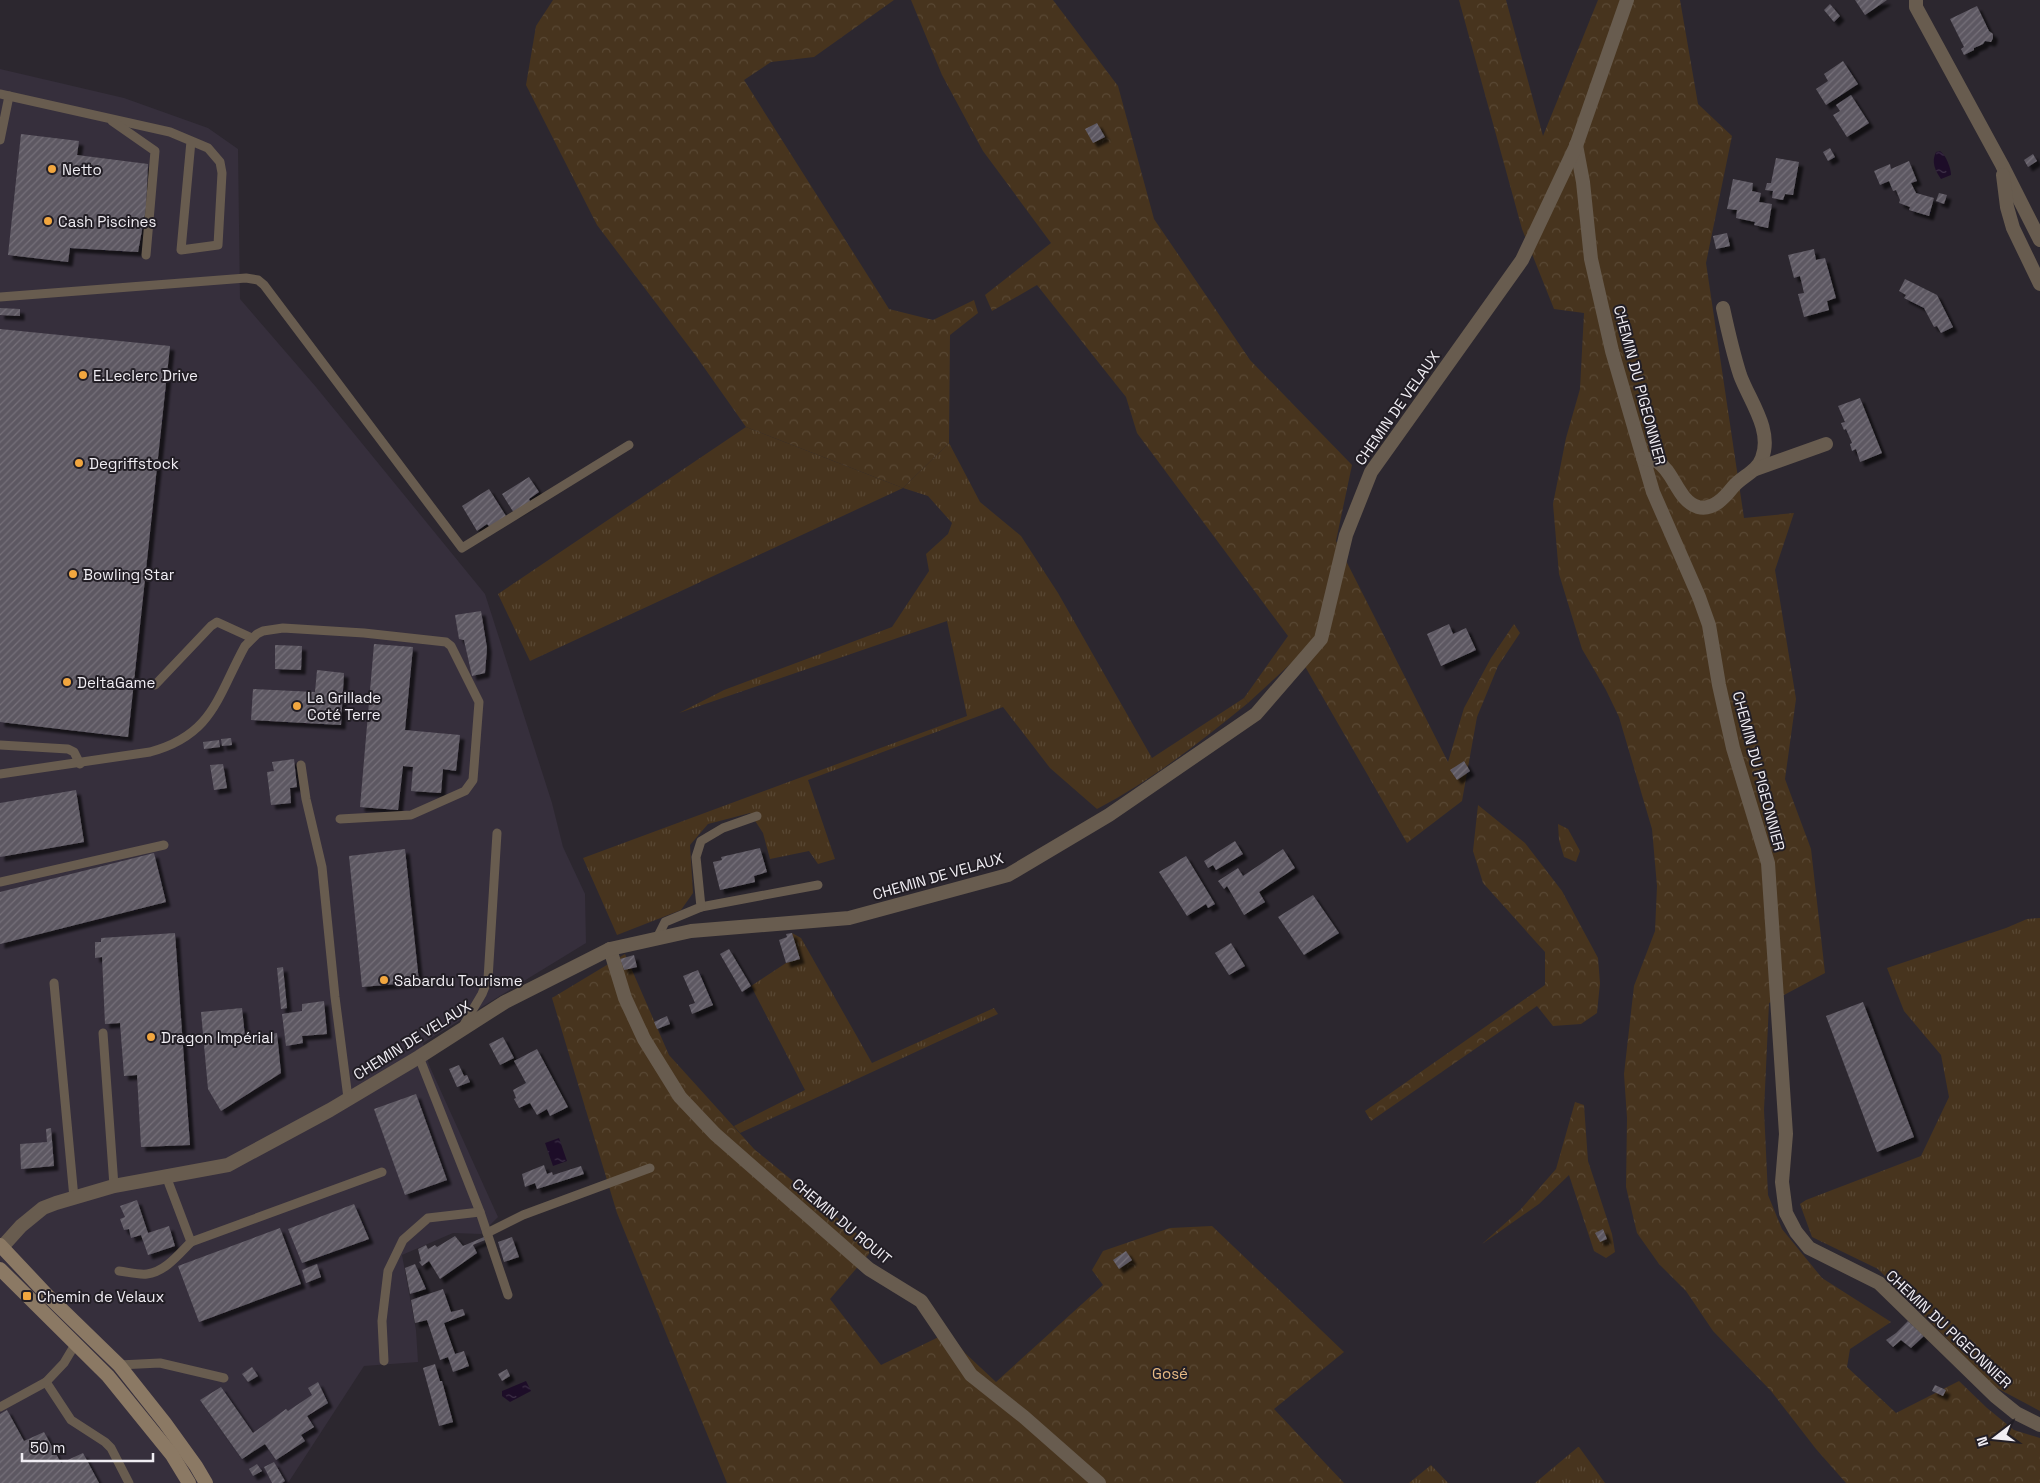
<svg xmlns="http://www.w3.org/2000/svg" width="2040" height="1483" viewBox="0 0 2040 1483" font-family="'Space Grotesk',sans-serif">
  <style>
    .built { fill: #362f3c }
    .grass { fill: url(#grass-tufts) }
    .forest { fill: url(#forest-crowns) }
    .water { fill: url(#water-ripples) }
    .building { fill: url(#building-hatch); filter: url(#shadow) }
    .lines { fill: none; stroke-linecap: round; stroke-linejoin: round }
    .service { stroke: #685c4f; stroke-width: 9 }
    .minor { stroke: #685c4f; stroke-width: 14 }
    .secondary { stroke: #8b7964; stroke-width: 14 }
    .poi-dot { fill: #f1a63f; stroke: #221e25; stroke-width: 2 }
    .labels { text-anchor: middle; dominant-baseline: central; stroke-width: 4; stroke-linejoin: round; paint-order: stroke }
    .poi-label { font-size: 15px; fill: #f0edf3; stroke: #221e25; text-anchor: start }
    .street-label { font-size: 15px; fill: #f0edf3; stroke: #221e25 }
    .park-label { font-size: 15px; fill: #e7ba85; stroke: #221e25 }
  </style>
  <defs>
    <pattern id="grass-tufts" width="24" height="20" patternUnits="userSpaceOnUse" patternTransform="scale(1.25)"><rect width="24" height="20" fill="#47341e"/><path d="M3 7l-1-3M5 7V3M7 7l1-3M15 17l-1-3M17 17v-4M19 17l1-3" fill="none" stroke="#594834"/></pattern>
    <pattern id="forest-crowns" width="20" height="18" patternUnits="userSpaceOnUse" patternTransform="scale(1.25)"><rect width="20" height="18" fill="#47341e"/><path d="M2 6a3 3 0 1 1 6 0M12 15a3 3 0 1 1 6 0" fill="none" stroke="#594834"/></pattern>
    <pattern id="water-ripples" width="26" height="14" patternUnits="userSpaceOnUse" patternTransform="scale(1.25)"><rect width="26" height="14" fill="#1d0d28"/><path d="M2 4q2-2 4 0t4 0M15 11q2-2 4 0t4 0" fill="none" stroke="#3e3148"/></pattern>
    <pattern id="building-hatch" width="6" height="6" patternUnits="userSpaceOnUse" patternTransform="scale(1.25)"><rect width="6" height="6" fill="#5d5862"/><path d="M-1 1l2-2M0 6l6-6M5 7l2-2" fill="none" stroke="#757079"/></pattern>
    <filter id="shadow"><feDropShadow dx="4.5" dy="4.5" stdDeviation="1" flood-color="#0009"/></filter>
  </defs>
  <rect width="100%" height="100%" fill="#2c272f"/>
  <!-- built -->
  <polygon class="built" points="0,69 124,98 208,128 238,149 240,299 316,387 485,594 552,803 563,847 585,894 586,943 423,1043 429,1065 498,1217 481,1234 453,1233 402,1255 416,1330 418,1362 364,1366 288,1483 0,1483"/>
  <!-- grass -->
  <g class="grass">
    <path d="M746 427 903 488 949 443 980 502 1021 536 1058 593 1152 758 1244 698 1248 703C1201 741 1151 781 1097 809L1050 768 1003 707 808 780 835 859 818 864 809 851 770 859 763 833 750 813 708 824 690 845 693 893 681 910 617 935 583 858 967 716 947 621 679 713 724 690 892 627 929 571 926 554 948 534 952 523 928 496 903 488 530 661 498 594Z"/>
    <polygon points="2040,918 2040,1411 1993,1386 1878,1269 1812,1237 1800,1204 1806,1200 1921,1156 1949,1097 1941,1055 1904,1011 1887,968 2006,928 2027,919"/>
    <polygon points="792,933 801,938 872,1063 994,1008 998,1014 740,1133 734,1126 805,1090 751,986 786,963 799,959"/>
    <polygon points="1579,1447 1605,1483 1535,1483 1578,1447"/>
    <polygon points="1431,1465 1448,1483 1409,1483"/>
  </g>
  <!-- forest -->
  <g class="forest">
    <polygon points="553,0 894,0 814,57 771,62 744,80 889,309 933,320 974,300 978,313 950,335 949,443 903,488 746,427 696,356 597,225 526,85 536,26"/>
    <polygon points="911,0 1053,0 1118,86 1154,219 1250,360 1352,465 1336,541 1448,762 1464,708 1491,658 1514,624 1520,633 1498,666 1477,717 1462,801 1407,843 1299,656 1248,703 1244,698 1288,636 1137,433 1126,397 1037,285 992,311 985,295 1051,243 983,151 942,75"/>
    <polygon points="1459,0 1506,0 1543,136 1598,0 1680,0 1698,104 1732,136 1706,263 1744,518 1794,513 1775,570 1796,699 1785,779 1811,849 1825,973 1769,1003 1764,1110 1768,1195 1782,1229 1822,1278 1891,1322 1850,1349 1847,1367 1896,1413 1959,1381 1987,1408 2014,1430 2040,1438 2040,1483 1846,1483 1816,1449 1771,1391 1713,1331 1686,1291 1659,1264 1637,1233 1626,1187 1627,1118 1624,1074 1634,986 1655,931 1657,886 1652,829 1619,717 1606,690 1582,649 1559,574 1553,504 1566,438 1580,389 1584,313 1554,309 1522,229"/>
    <polygon points="1478,805 1525,843 1562,891 1598,958 1600,983 1597,1013 1581,1024 1553,1026 1537,1006 1371,1121 1365,1111 1545,985 1545,952 1483,883 1473,851"/>
    <polygon points="1558,824 1568,829 1580,851 1576,862 1564,857 1559,840"/>
    <polygon points="625,954 669,1055 754,1149 874,1248 830,1299 881,1365 949,1332 965,1353 996,1382 1103,1285 1092,1270 1103,1251 1170,1228 1212,1226 1344,1352 1274,1409 1344,1483 727,1483 617,1213 552,998"/>
    <polygon points="1575,1102 1584,1105 1588,1161 1612,1234 1615,1252 1606,1258 1594,1251 1569,1175 1539,1204 1482,1244 1521,1209 1556,1169"/>
  </g>
  <!-- water -->
  <g class="water">
    <path d="M1940 151C1946 155 1951 168 1951 175L1941 179C1935 170 1931 162 1936 152Z"/>
    <polygon points="559,1138 567,1161 553,1166 545,1143"/>
    <polygon points="526,1381 531,1391 510,1402 502,1396 502,1391"/>
  </g>
  <!-- building -->
  <g class="building">
    <polygon points="1855,0 1887,0 1865,15"/>
    <polygon points="1830,4 1840,16 1834,22 1824,10"/>
    <polygon points="1977,6 1989,31 1993,34 1993,38 1991,42 1985,41 1983,44 1974,48 1974,50 1964,55 1961,49 1964,47 1950,19"/>
    <polygon points="1843,61 1858,84 1826,105 1816,89 1828,81 1824,74"/>
    <polygon points="1851,95 1869,123 1847,137 1833,115 1840,111 1836,105"/>
    <polygon points="1097,123 1105,137 1093,143 1085,129"/>
    <polygon points="21,134 79,141 77,155 148,164 146,208 138,252 70,248 68,262 8,255"/>
    <polygon points="1830,148 1835,157 1828,161 1823,152"/>
    <polygon points="2033,154 2037,161 2028,167 2024,160"/>
    <polygon points="1776,158 1799,162 1793,195 1785,194 1783,200 1772,198 1773,191 1765,190 1767,183 1771,183"/>
    <polygon points="1909,161 1917,181 1911,183 1916,193 1934,198 1929,216 1909,210 1910,207 1899,203 1900,200 1896,190 1893,191 1889,181 1880,185 1874,171 1890,164 1891,169"/>
    <polygon points="1733,179 1753,183 1752,191 1761,193 1759,202 1772,204 1768,228 1754,225 1755,222 1736,218 1737,210 1727,209"/>
    <polygon points="1939,193 1947,195 1944,204 1936,201"/>
    <polygon points="1727,233 1730,246 1716,249 1713,236"/>
    <polygon points="1814,249 1816,260 1825,258 1836,298 1827,301 1829,310 1804,317 1798,294 1804,293 1800,276 1794,278 1788,255"/>
    <polygon points="1905,279 1937,295 1953,327 1941,333 1937,326 1934,327 1924,308 1904,298 1906,295 1899,291"/>
    <polygon points="0,308 20,309 20,316 0,315"/>
    <polygon points="0,329 170,346 128,737 0,722"/>
    <polygon points="1860,398 1882,453 1860,462 1856,449 1852,451 1850,444 1852,443 1846,429 1844,430 1841,423 1845,422 1838,406"/>
    <polygon points="529,477 539,492 529,499 531,503 514,513 502,494"/>
    <polygon points="489,489 506,516 490,527 487,524 477,531 462,506"/>
    <polygon points="481,611 487,648 485,673 472,676 464,640 459,639 455,615"/>
    <polygon points="1449,624 1453,634 1466,628 1476,650 1441,666 1427,634"/>
    <polygon points="374,644 413,647 405,730 460,735 456,771 443,769 441,793 411,791 413,767 403,766 398,810 360,807"/>
    <polygon points="275,645 302,646 301,670 275,669"/>
    <polygon points="317,670 344,673 341,725 251,720 253,689 315,692"/>
    <polygon points="231,738 232,745 222,746 221,739"/>
    <polygon points="219,740 220,747 204,749 203,742"/>
    <polygon points="294,759 297,787 290,788 291,803 271,805 267,772 274,771 272,762"/>
    <polygon points="1464,761 1470,771 1457,780 1450,770"/>
    <polygon points="223,764 227,788 214,790 210,765"/>
    <polygon points="76,790 84,842 0,857 0,803"/>
    <polygon points="1235,841 1243,854 1216,870 1213,865 1208,868 1204,861"/>
    <polygon points="760,848 767,872 754,876 755,882 720,890 713,862 722,860 721,857"/>
    <polygon points="405,849 419,982 362,987 349,856"/>
    <polygon points="1283,849 1295,868 1259,892 1265,902 1244,915 1227,886 1224,889 1218,881 1238,868 1243,876"/>
    <polygon points="154,853 166,902 0,944 0,892"/>
    <polygon points="1186,856 1215,904 1208,908 1206,904 1187,916 1159,872"/>
    <polygon points="1313,895 1339,933 1304,955 1278,917"/>
    <polygon points="175,933 190,1145 141,1147 137,1075 124,1076 120,1023 105,1024 102,957 95,958 95,942 101,942 101,938"/>
    <polygon points="792,933 800,959 786,963 779,940 787,937 786,934"/>
    <polygon points="1231,943 1245,966 1229,975 1215,953"/>
    <polygon points="729,949 751,986 742,992 720,954"/>
    <polygon points="634,955 637,967 624,970 620,959"/>
    <polygon points="283,967 287,1008 281,1009 277,968"/>
    <polygon points="698,970 713,1005 692,1014 689,1005 695,1003 683,976"/>
    <polygon points="324,1001 327,1034 302,1036 303,1043 286,1046 282,1014 302,1011 302,1004"/>
    <polygon points="1863,1002 1914,1137 1877,1152 1826,1016"/>
    <polygon points="242,1008 245,1037 277,1033 281,1073 221,1111 208,1089 201,1012"/>
    <polygon points="667,1016 670,1024 657,1029 654,1022"/>
    <polygon points="503,1037 514,1058 500,1065 489,1044"/>
    <polygon points="537,1049 568,1107 550,1116 547,1109 537,1115 530,1103 519,1108 514,1099 516,1098 513,1090 526,1083 514,1061"/>
    <polygon points="459,1065 464,1076 467,1075 470,1082 457,1087 449,1069"/>
    <polygon points="416,1094 447,1180 405,1195 374,1109"/>
    <polygon points="51,1128 54,1166 21,1169 20,1144 47,1142 46,1129"/>
    <polygon points="544,1165 547,1174 552,1172 553,1175 581,1166 584,1174 537,1189 535,1183 525,1187 522,1174"/>
    <polygon points="137,1200 148,1233 169,1226 175,1246 148,1255 141,1235 131,1238 129,1229 124,1230 120,1219 125,1217 120,1206"/>
    <polygon points="354,1204 369,1239 302,1263 288,1229"/>
    <polygon points="280,1228 301,1284 199,1322 178,1266"/>
    <polygon points="1603,1229 1607,1239 1600,1242 1595,1233"/>
    <polygon points="455,1236 463,1246 484,1237 485,1240 473,1245 477,1253 440,1279 429,1261 422,1266 419,1262 421,1261 418,1249 426,1245 428,1249 435,1245 437,1247"/>
    <polygon points="512,1237 519,1257 504,1262 498,1242"/>
    <polygon points="1126,1251 1132,1260 1119,1269 1113,1260"/>
    <polygon points="317,1264 321,1277 306,1283 302,1270"/>
    <polygon points="415,1264 426,1289 410,1294 405,1268"/>
    <polygon points="443,1289 451,1312 463,1309 465,1315 444,1323 455,1354 464,1351 469,1366 453,1372 448,1357 440,1360 427,1320 415,1323 411,1300"/>
    <polygon points="1908,1321 1924,1336 1911,1348 1901,1340 1893,1347 1886,1340 1896,1333"/>
    <polygon points="435,1364 440,1381 442,1381 453,1422 439,1426 423,1368"/>
    <polygon points="252,1367 258,1376 248,1382 242,1374"/>
    <polygon points="507,1369 510,1376 502,1381 498,1374"/>
    <polygon points="318,1382 328,1403 307,1416 314,1427 301,1435 305,1441 276,1460 265,1444 242,1459 200,1400 221,1387 253,1433 286,1409 288,1411 312,1395 308,1388"/>
    <polygon points="1935,1385 1946,1390 1943,1396 1932,1391"/>
    <polygon points="7,1410 24,1441 44,1432 61,1463 83,1453 99,1483 0,1483 0,1414"/>
    <polygon points="274,1462 285,1481 282,1483 272,1483 264,1467"/>
    <polygon points="257,1464 262,1471 253,1476 249,1469"/>
  </g>
  <g class="lines">
    <!-- service -->
    <g class="service">
      <polyline points="0,94 9,96 0,140"/>
      <polyline points="9,96 170,132 208,148 220,162 222,173 218,245 181,250 191,141"/>
      <polyline points="112,121 155,151 146,255"/>
      <polyline points="0,297 246,278 258,280 264,285 462,548 629,445"/>
      <polyline points="155,685 211,626 217,622 252,638"/>
      <polyline points="0,745 68,749 74,752 80,764"/>
      <polyline points="301,765 306,799 322,867 335,997 348,1098"/>
      <path d="M0 774 150 752C213 735 217 697 245 646L257 634 263 631 283 628 364 633 446 642 451 646 479 702 473 780 465 791 411 815 340 819"/>
      <polyline points="0,882 164,845"/>
      <polyline points="701,907 818,885"/>
      <polyline points="657,938 665,922 701,907 696,857 701,841 723,828 757,816"/>
      <polyline points="54,983 74,1198"/>
      <polyline points="462,1028 482,994 488,979 497,833"/>
      <polyline points="103,1033 114,1186"/>
      <polyline points="419,1057 480,1212 508,1295"/>
      <polyline points="166,1176 191,1242 382,1172"/>
      <polyline points="487,1233 523,1215 650,1168"/>
      <path d="M119 1271C128 1272 138 1275 147 1274 165 1272 179 1254 191 1242"/>
      <polyline points="384,1361 382,1321 388,1271 403,1240 428,1218 480,1212"/>
      <polyline points="119,1365 160,1363 224,1378"/>
      <polyline points="46,1382 71,1420 105,1442 111,1448 129,1483"/>
      <polyline points="0,1407 46,1382 64,1363 76,1343"/>
    </g>
    <!-- minor -->
    <g class="minor">
      <polyline points="1916,0 1916,7 2002,165 2040,240"/>
      <polyline points="1576,145 1583,182 1591,259 1612,351 1653,492 1699,597 1709,625 1719,685 1733,748 1768,863 1786,1134 1782,1182 1786,1213 1796,1232 1809,1248 1879,1283 1995,1396 2016,1413 2040,1425"/>
      <polyline points="2003,175 2007,207 2013,228 2040,284"/>
      <path d="M1643 458C1647 459 1654 460 1658 462 1674 472 1678 501 1698 507 1713 511 1725 497 1733 487 1742 476 1757 472 1762 458 1773 430 1749 400 1740 375 1733 353 1728 331 1723 308"/>
      <polyline points="1756,469 1826,444"/>
      <polyline points="610,949 625,998 644,1039 680,1097 715,1134 869,1269 921,1301 971,1375 1024,1417 1099,1483"/>
      <polyline points="2,1247 21,1226 43,1208 56,1203 114,1186 228,1165 330,1110 419,1057 505,1002 610,949 691,931 849,918 1008,875 1109,815 1256,714 1321,639 1346,535 1371,472 1522,260 1576,146 1627,0"/>
    </g>
    <!-- secondary -->
    <g class="secondary">
      <polyline points="0,1245 47,1295 119,1365 165,1423 196,1466 206,1483"/>
      <polyline points="0,1269 108,1376 172,1455 189,1483"/>
    </g>
  </g>
  <!-- markers -->
  <g class="poi-dot">
    <circle cx="52" cy="169" r="5"/>
    <circle cx="48" cy="221" r="5"/>
    <circle cx="83" cy="375" r="5"/>
    <circle cx="79" cy="463" r="5"/>
    <circle cx="73" cy="574" r="5"/>
    <circle cx="67" cy="682" r="5"/>
    <circle cx="297" cy="706" r="5"/>
    <circle cx="384" cy="980" r="5"/>
    <circle cx="151" cy="1037" r="5"/>
    <rect x="22" y="1291" width="10" height="10" rx="2.5"/>
  </g>
  <g class="labels">
    <!-- poi labels -->
    <g class="poi-label">
      <text x="62" y="169">Netto</text>
      <text x="58" y="221">Cash Piscines</text>
      <text x="93" y="375">E.Leclerc Drive</text>
      <text x="89" y="463">Degriffstock</text>
      <text x="83" y="574">Bowling Star</text>
      <text x="77" y="682">DeltaGame</text>
      <text x="307" y="697">La Grillade<tspan x="307" dy="17">Coté Terre</tspan></text>
      <text x="394" y="980">Sabardu Tourisme</text>
      <text x="161" y="1037">Dragon Impérial</text>
      <text x="37" y="1296">Chemin de Velaux</text>
    </g>
    <!-- street labels -->
    <g class="street-label">
      <text transform="translate(1640 385) rotate(75)">CHEMIN DU PIGEONNIER</text>
      <text transform="translate(1397 408) rotate(-55)">CHEMIN DE VELAUX</text>
      <text transform="translate(1759 771) rotate(75)">CHEMIN DU PIGEONNIER</text>
      <text transform="translate(938 876) rotate(-16)">CHEMIN DE VELAUX</text>
      <text transform="translate(412 1040) rotate(-32)">CHEMIN DE VELAUX</text>
      <text transform="translate(842 1221) rotate(40)">CHEMIN DU ROUIT</text>
      <text transform="translate(1949 1329) rotate(43)">CHEMIN DU PIGEONNIER</text>
    </g>
    <!-- park labels -->
    <g class="park-label">
      <text x="1170" y="1373">Gosé</text>
    </g>
  </g>
  <!-- north arrow -->
  <g transform="translate(1995 1438) rotate(254)" stroke="#221e25" stroke-width="4" paint-order="stroke">
  <path d="M0-4L9 19L0 12L-9 19Z" fill="#f0edf3"/>
  <text y="-8" font-size="14" font-weight="bold" text-anchor="middle" fill="#f0edf3">N</text>
  </g>
  <!-- scale -->
  <path d="M22 1453v8h131v-8" fill="none" stroke="#f0edf3" stroke-width="2.5"/>
  <text x="30" y="1453" font-size="15" fill="#f0edf3" stroke="#221e25" stroke-width="4" paint-order="stroke">50 m</text>
</svg>
